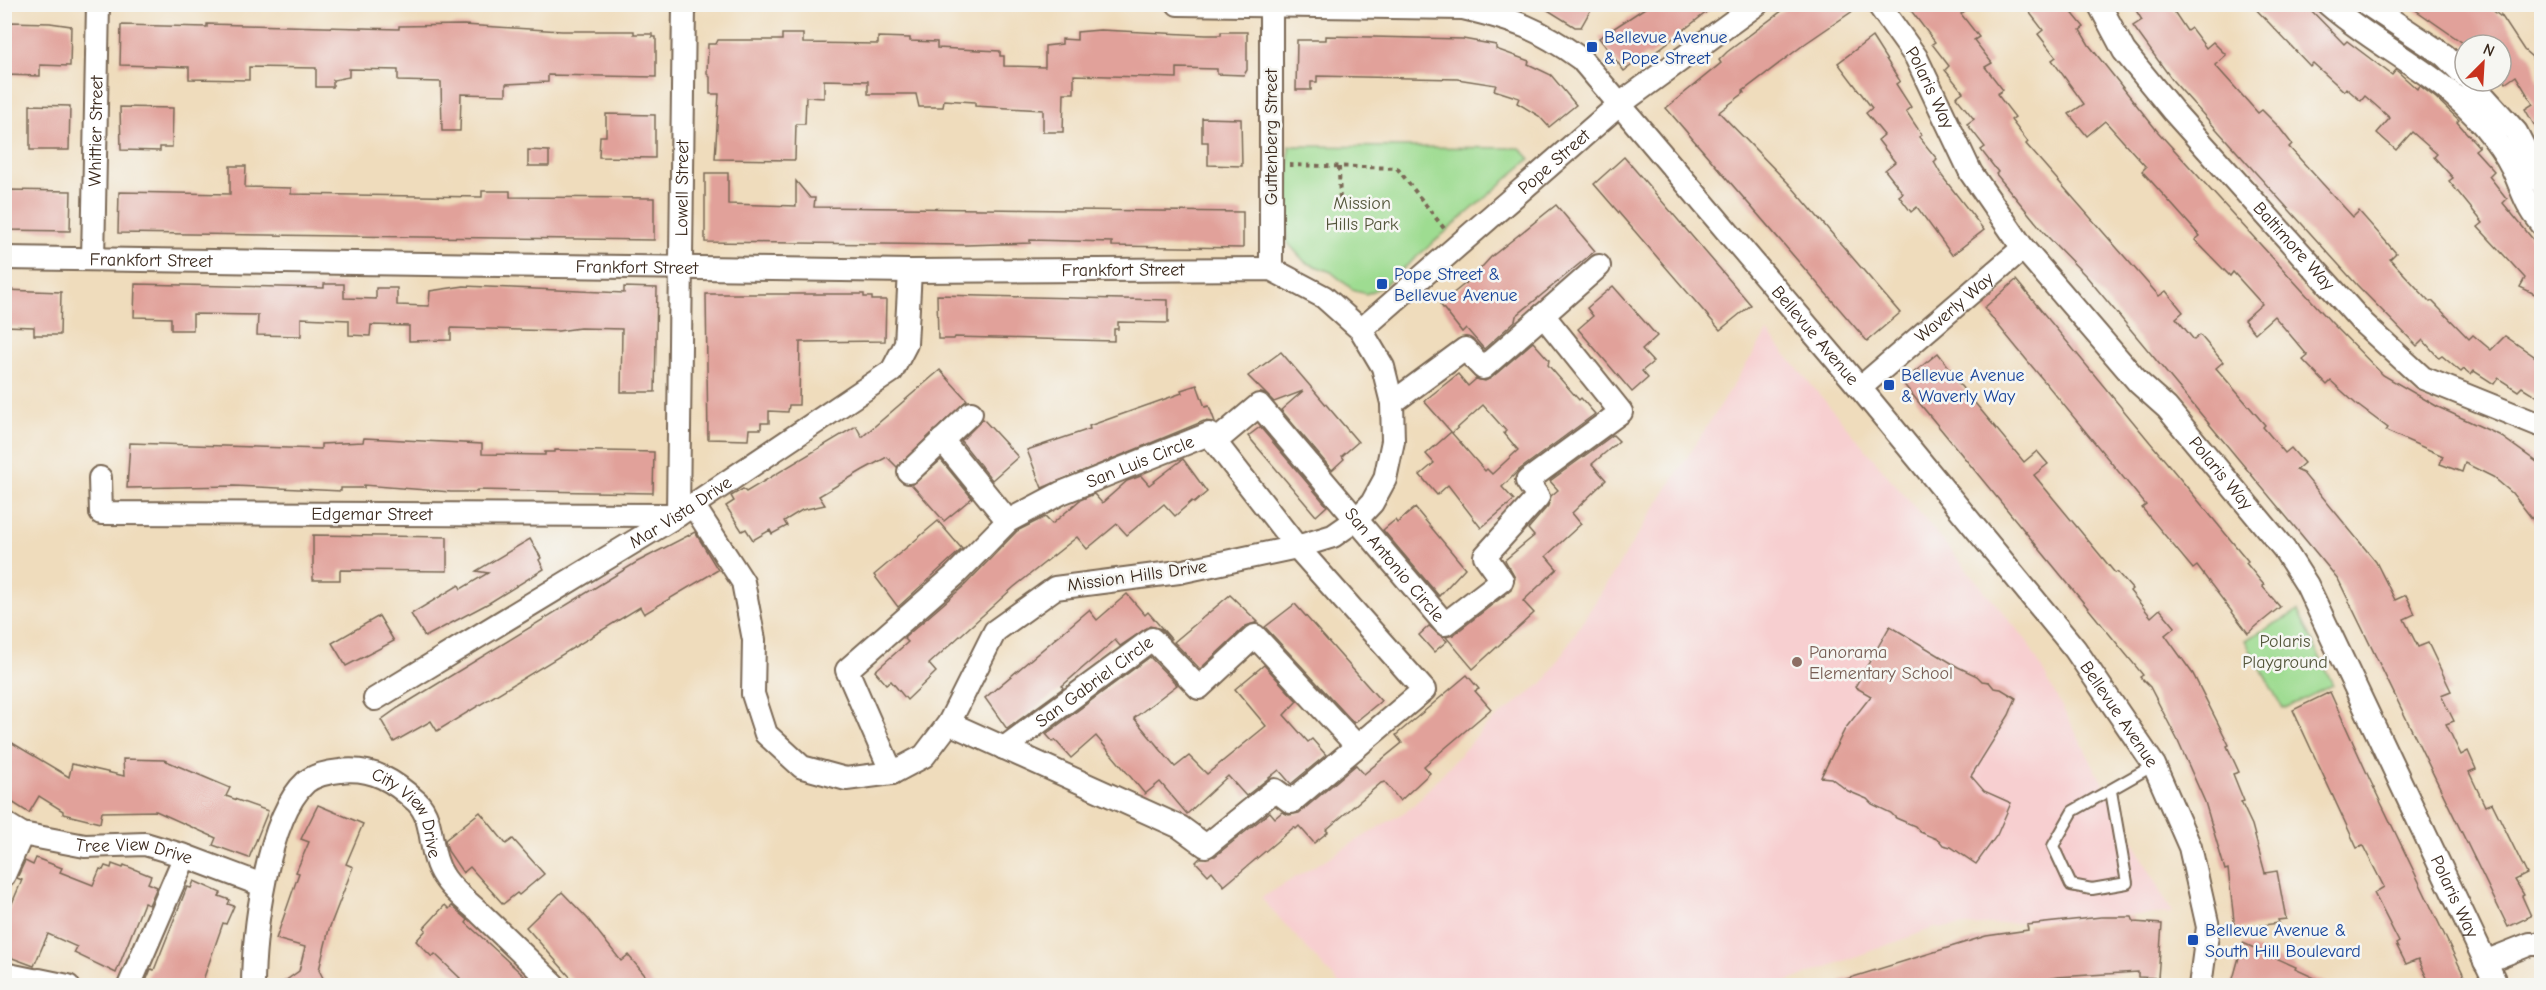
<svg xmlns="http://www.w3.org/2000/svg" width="2546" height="990" viewBox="0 0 2546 990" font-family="'Comic Neue',sans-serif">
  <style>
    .built { fill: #f7cfd0 }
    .green { fill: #9edc91; stroke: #6c8358; stroke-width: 1.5 }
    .building { fill: #e1a19a }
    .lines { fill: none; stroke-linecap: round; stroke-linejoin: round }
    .lane-casing { stroke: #7a6855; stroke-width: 14 }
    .street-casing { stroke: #7a6855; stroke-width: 26 }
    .path { stroke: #7a6855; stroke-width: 4; stroke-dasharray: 4.5 4.5; stroke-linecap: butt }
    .lane { stroke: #fff; stroke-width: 10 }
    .street { stroke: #fff; stroke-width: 22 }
    .transit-dot { fill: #1a4fb4; stroke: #f6f6f2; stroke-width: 2 }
    .education-dot { fill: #8d6e63; stroke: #f6f6f2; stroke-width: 2 }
    .labels { text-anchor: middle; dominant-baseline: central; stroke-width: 5; stroke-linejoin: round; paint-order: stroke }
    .transit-label { font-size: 18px; fill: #164399; stroke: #f6f6f2; text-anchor: start }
    .street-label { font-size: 18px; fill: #3b2a1e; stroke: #f6f6f2 }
    .park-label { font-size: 18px; fill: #54563b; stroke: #f6f6f2 }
    .education-label { font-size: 18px; fill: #785e54; stroke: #f6f6f2; text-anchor: start }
  </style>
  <rect width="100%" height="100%" fill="#f6f6f2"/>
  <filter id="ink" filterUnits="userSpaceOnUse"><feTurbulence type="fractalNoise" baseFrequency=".0167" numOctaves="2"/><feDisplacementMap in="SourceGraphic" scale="12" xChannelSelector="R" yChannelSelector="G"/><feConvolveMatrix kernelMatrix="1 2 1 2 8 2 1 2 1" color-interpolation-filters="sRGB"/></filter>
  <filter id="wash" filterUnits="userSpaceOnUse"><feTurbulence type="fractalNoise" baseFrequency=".008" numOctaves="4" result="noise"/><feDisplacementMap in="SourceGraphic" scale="24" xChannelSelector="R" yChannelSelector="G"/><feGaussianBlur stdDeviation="1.35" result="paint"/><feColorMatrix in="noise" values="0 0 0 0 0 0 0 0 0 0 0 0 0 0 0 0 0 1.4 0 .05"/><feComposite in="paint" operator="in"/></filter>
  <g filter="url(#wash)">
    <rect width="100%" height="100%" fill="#efdcbc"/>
    <!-- built -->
    <polygon class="built" points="1767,332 2027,641 2172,913 1934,928 1778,985 1341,986 1261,898 1411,808 1486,726 1544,682"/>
    <!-- green -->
    <g class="green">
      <polygon points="1289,146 1520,148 1530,159 1383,286 1366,294 1352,289 1331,272 1305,262 1287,242"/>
      <polygon points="2298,611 2333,685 2283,709 2245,640"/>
    </g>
    <g id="blocks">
      <!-- building -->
      <g class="building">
        <polygon points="1538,4 1594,4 1581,27 1575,27"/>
        <polygon points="1651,4 1717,4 1649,57 1646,55 1624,71 1599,38"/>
        <polygon points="1791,4 1863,4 1806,43 1743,91 1744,93 1719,112 1792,187 1900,313 1867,341 1666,108 1721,63 1719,60 1727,52"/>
        <polygon points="1906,4 1974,4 1961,14 1979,37 1974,40 1992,63 1985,67 2003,90 1997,94 2015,117 2011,120 2028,142 2026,144 2159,296 2166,291 2183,312 2176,318 2194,340 2200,335 2223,362 2216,368 2265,425 2263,427 2285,453 2291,448 2304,463 2296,470 2303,473 2376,562 2395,600 2406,595 2415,614 2404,619 2418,647 2428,643 2451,691 2441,695 2454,721 2446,724 2461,755 2468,751 2476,769 2469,772 2485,806 2492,803 2527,874 2515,880 2524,895 2522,896 2531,916 2508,927 2338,579 2087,277 2048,237 1996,174 1998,172 1981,150 1985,147 1967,124 1974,119 1956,97 1963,92 1945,70 1949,66 1932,44 1935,42"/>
        <polygon points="2023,4 2065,4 2084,27 2080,30 2089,45 2158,132 2331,322 2383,375 2438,407 2499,435 2541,465 2541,530 2512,493 2493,477 2465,463 2462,472 2440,464 2443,456 2386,431 2388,428 2356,404 2331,381 2327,385 2303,360 2308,356 2274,316 2255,333 2244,320 2262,304 2233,272 2230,276 2195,240 2200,236 2142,171 2146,167 2105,121 2087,136 2069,114 2084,104 2052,60 2056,57 2038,34 2043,30"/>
        <polygon points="2132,4 2169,4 2187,31 2191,28 2206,48 2213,42 2226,55 2215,65 2258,113 2262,110 2278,126 2292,144 2289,147 2353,217 2359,211 2396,253 2390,259 2430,302 2432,301 2469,339 2473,335 2491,350 2505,336 2541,361 2541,399 2522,387 2518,391 2498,378 2494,384 2474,371 2471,375 2464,369 2461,372 2442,356 2439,358 2423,340 2417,346 2357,285 2173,81 2133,26 2142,20"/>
        <polygon points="2251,4 2305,4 2344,44 2347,41 2392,75 2396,70 2417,89 2420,86 2436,98 2459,120 2457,122 2479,147 2475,150 2494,171 2489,176 2507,199 2503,203 2541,249 2541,297 2520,287 2525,278 2478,227 2483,223 2449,181 2453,178 2434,157 2437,154 2412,132 2396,150 2377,133 2390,118 2365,96 2361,101 2346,88 2344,91 2313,63 2310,66"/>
        <polygon points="2407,4 2485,4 2501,17 2501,15 2524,50 2532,57 2538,82 2541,80 2541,137 2525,109 2533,104 2516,76 2506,83 2501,74 2501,45 2466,45"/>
        <polygon points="8,22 50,23 71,26 70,66 40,65 40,76 4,75 4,25 8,25"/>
        <polygon points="207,24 399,29 399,26 464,25 562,31 634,31 634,34 652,34 652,37 656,37 656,77 548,75 548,82 506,84 506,95 461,94 460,131 442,131 441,82 398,81 398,70 349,69 349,77 333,80 333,87 316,87 316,68 249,67 249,80 189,79 189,67 120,65 121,25 207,27"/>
        <polygon points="1100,30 1206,35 1221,35 1221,32 1247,32 1247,70 1244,75 1217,74 1217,69 1177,68 1177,78 1074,75 1074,93 1064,93 1063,132 1043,132 1043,110 975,106 975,102 944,100 943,107 919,107 916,94 868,94 868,81 824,80 824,98 806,97 805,124 796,124 795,160 715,159 719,94 710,94 710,77 707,74 708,44 716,44 718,40 782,40 782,34 803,34 803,43 878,44 878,37 910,38 910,41 937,42 937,48 1000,51 1000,56 1004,56 1004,66 1045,67 1045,46 1062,44 1062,39 1077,40 1077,32"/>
        <polygon points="1326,36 1463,39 1496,45 1496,49 1529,61 1528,64 1551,75 1576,105 1549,127 1539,116 1517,103 1519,98 1494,90 1496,85 1457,79 1317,76 1317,82 1311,82 1311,90 1296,90 1297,40 1326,40"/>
        <polygon points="1872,37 1900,81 1896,84 1911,107 1906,111 1922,135 1919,137 1937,159 1934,162 1942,176 1984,230 1952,255 1917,207 1911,212 1899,196 1903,193 1885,170 1895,162 1878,140 1884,135 1866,113 1872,108 1838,63"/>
        <polygon points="30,105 70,106 69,150 30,150"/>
        <polygon points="120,107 173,108 172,147 160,147 160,151 121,150"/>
        <polygon points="606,114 655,115 655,158 599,157 600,136 606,136"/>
        <polygon points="1202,118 1241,119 1242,166 1208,165 1208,142 1202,142"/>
        <polygon points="528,150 549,151 549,166 528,166"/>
        <polygon points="1624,157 1751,305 1720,330 1594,184"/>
        <polygon points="230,166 246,166 245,187 291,188 291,194 482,197 482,191 510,191 510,197 654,198 654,240 118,233 119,192 230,194"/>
        <polygon points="705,173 728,173 728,204 796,206 796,181 810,198 815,198 814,207 1243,212 1243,248 1112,246 1112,242 1030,240 1030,243 965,245 705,242"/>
        <polygon points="4,190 71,191 70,231 4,230"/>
        <polygon points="1556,205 1595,251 1516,316 1515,321 1484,349 1466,328 1462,332 1440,304 1472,278 1491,257"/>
        <polygon points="2016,280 2248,561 2246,563 2264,585 2262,586 2280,607 2248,633 2197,566 2193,569 2142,508 2146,505 1984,308"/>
        <polygon points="135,284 324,288 324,284 344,284 344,298 376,299 376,288 397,288 397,305 429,306 430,291 464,286 624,293 624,287 657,288 655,392 621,392 622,329 580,328 558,331 451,328 451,340 409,341 409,326 371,325 370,336 349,335 349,320 301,318 301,336 257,335 258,315 193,314 193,330 171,330 171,318 134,317"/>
        <polygon points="1613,286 1657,336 1642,350 1653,362 1642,371 1648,378 1632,392 1578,329 1593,316 1587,308"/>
        <polygon points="4,290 61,292 60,335 34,335 34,327 4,326"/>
        <polygon points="706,294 864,294 864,297 872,297 872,300 886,300 885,341 800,342 799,405 789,405 788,412 769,411 769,423 761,423 761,429 749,429 748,440 708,439"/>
        <polygon points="937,295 1168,300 1168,323 1118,322 1118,329 1114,329 1114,341 955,337 954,339 938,339"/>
        <polygon points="1533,342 1549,360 1548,365 1579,400 1581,398 1595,414 1519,470 1502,487 1514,500 1481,528 1448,485 1437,495 1420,475 1434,463 1426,454 1451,432 1485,471 1487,469 1492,474 1518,450 1504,433 1506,431 1483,405 1452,433 1424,401 1458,374 1468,386 1476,379 1485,381 1491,378"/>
        <polygon points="1281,352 1358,442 1342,456 1344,459 1332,470 1281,410 1303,391 1274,402 1248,376"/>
        <polygon points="1938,353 1952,371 1950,373 2024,462 2037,451 2048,464 2034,475 2115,573 2117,572 2132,589 2130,591 2151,617 2160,609 2175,627 2165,635 2193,674 2229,745 2227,746 2239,772 2233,774 2244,801 2241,802 2252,825 2265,873 2277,871 2286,919 2278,920 2279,923 2235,929 2228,869 2225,870 2205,802 2177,739 2150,687 2140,677 2143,675 1902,382"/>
        <polygon points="940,370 967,400 897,467 887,457 863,470 819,496 825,505 802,510 784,521 787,526 772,534 770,530 753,540 746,529 742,531 726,506 734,501 731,496 743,489 746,492 856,426 862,437"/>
        <polygon points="1197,385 1205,407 1209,406 1215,422 1204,421 1042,488 1027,450 1090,429 1089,426 1182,393 1181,390"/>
        <polygon points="983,419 1018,457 992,480 961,441"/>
        <polygon points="1260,427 1327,506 1316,516 1248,436"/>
        <polygon points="1613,435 1619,441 1592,464 1606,480 1572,513 1581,524 1546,556 1557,569 1523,601 1534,613 1473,669 1446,637 1453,635 1511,590 1515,578 1505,560 1534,536 1528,529 1548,506 1551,496 1558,490 1550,481"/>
        <polygon points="364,438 482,444 482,454 545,455 545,452 555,452 555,450 654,452 653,493 477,490 477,492 451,492 364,485 364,488 341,488 341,491 234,486 127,488 130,443 321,449 321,444 363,442"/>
        <polygon points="1183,459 1207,492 1194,503 1192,501 1175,516 1164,504 1127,535 1117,524 1087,549 1077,537 1014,587 929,664 936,672 907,700 891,681 886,684 875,671 908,642 904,638 965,585 1017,531 1045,517 1052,524 1080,500 1094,494 1102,503 1127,481 1141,476 1149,485"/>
        <polygon points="941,460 972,498 944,521 912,485"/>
        <polygon points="1415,508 1465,568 1439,596 1383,530 1395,520 1397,523"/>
        <polygon points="938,521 962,549 898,607 874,575"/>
        <polygon points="695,532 718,570 644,614 640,607 437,731 431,721 394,742 381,720 398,708 637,562"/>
        <polygon points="313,535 447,537 447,571 340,570 340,580 313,580"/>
        <polygon points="530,539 541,558 539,560 544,569 489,603 425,637 411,614 459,585 461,589 488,573 476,571"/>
        <polygon points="1127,594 1145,615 1148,612 1172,640 1161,629 1150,626 1120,646 1115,640 1062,686 1063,688 1007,729 985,698 1089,610 1097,620"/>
        <polygon points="1230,595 1258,622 1246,626 1200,669 1174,642"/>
        <polygon points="1295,604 1381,701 1354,723 1265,627"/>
        <polygon points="379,616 394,641 346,666 332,643"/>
        <polygon points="1429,626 1447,641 1434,652 1419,635"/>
        <polygon points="1890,626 1958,667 1977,676 1982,681 1989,682 1994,688 2001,689 2016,698 2009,715 1971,776 1984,791 2011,803 1997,835 1976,864 1951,847 1943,845 1939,840 1920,832 1915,826 1896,818 1891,813 1872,804 1867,799 1848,791 1831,778 1821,777 1845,729 1871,696 1855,687"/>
        <polygon points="1150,657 1177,685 1134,718 1175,767 1189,756 1207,774 1266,726 1235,689 1264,665 1297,701 1284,715 1308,742 1312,739 1326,755 1291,784 1279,770 1246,796 1228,776 1187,814 1160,782 1145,794 1096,736 1071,758 1055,740 1053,742 1046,734"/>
        <polygon points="1467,675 1479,689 1475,691 1491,709 1424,766 1430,773 1400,801 1385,782 1381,783 1326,830 1328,832 1314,843 1299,826 1296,829 1294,827 1224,886 1212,871 1208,875 1196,862 1200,858 1215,856 1270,812 1275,818 1282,812 1289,815 1299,813 1356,765 1364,774 1402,743 1396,735"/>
        <polygon points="2330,692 2370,780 2469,986 2442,986 2440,980 2430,984 2418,959 2406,964 2396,944 2399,942 2374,893 2384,887 2363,846 2357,848 2293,710"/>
        <polygon points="4,738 69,777 72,764 124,776 123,759 164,760 230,788 226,796 268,811 249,858 213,845 216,838 156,811 102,812 100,823 63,814 63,811 39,796 29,813 4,797"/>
        <polygon points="318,805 363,824 346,864 353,867 329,929 319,970 327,986 278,986 299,971 305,947 276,939 299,873 296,872 309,842 301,839"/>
        <polygon points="480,812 506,844 513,839 544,874 519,895 517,893 503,904 470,867 463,873 448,851 445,840"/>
        <polygon points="36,858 62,868 60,872 93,885 100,869 103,870 105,866 111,868 112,864 123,868 124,865 151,876 148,883 157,887 149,905 144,903 116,973 74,953 77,947 48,934 34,966 4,955 4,922 22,880 17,878 25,861 33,865"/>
        <polygon points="194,881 221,893 219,896 230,900 228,904 234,906 226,924 223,923 201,986 144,986 151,969 154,970 187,887 191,888"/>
        <polygon points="562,892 588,919 621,961 628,955 654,986 578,986 526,927"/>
        <polygon points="445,905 449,909 452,906 468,920 466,923 535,986 452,986 460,978 435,954 432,957 416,941 426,930 424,928"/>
        <polygon points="2101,917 2132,917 2134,922 2162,924 2158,978 2138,977 2138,972 2057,977 2012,986 1840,986 1840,981 1986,936 2028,930 2027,925"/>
        <polygon points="2243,943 2296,967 2295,969 2332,986 2231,986"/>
      </g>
    </g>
  </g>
  <g filter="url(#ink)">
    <use href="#blocks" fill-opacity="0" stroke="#7a6855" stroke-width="1.5"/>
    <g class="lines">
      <!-- lane casing -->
      <g class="lane-casing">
        <polyline id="lane" points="2111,791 2127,883 2092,889 2071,885 2053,846 2073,811 2154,765"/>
      </g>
      <!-- street casing -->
      <g class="street-casing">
        <g id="street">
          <path id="s1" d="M1178 4 1463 8C1515 20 1538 28 1581 59L1860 388 2075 649 2154 765 2190 847 2208 927 2200 986"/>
          <path id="s2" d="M1878 4 1916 57 1971 173 2023 248 2139 383 2167 408 2284 549 2307 585 2497 986"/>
          <path id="s3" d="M2099 4 2124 51 2173 111 2363 323 2423 378 2542 426"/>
          <path d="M2328 4C2378 48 2440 73 2484 126 2494 138 2505 153 2512 167 2523 190 2524 203 2542 224"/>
          <polyline points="2367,4 2444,55 2465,76"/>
          <polyline points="2470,81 2516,132 2542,183"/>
          <path id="s4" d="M4 258 910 271 1271 269 1324 297 1361 330 1383 367 1392 403 1393 441 1385 479 1372 503 1356 520 1333 536 1297 547 1179 572 1055 588 995 631 949 723 924 756 892 773 846 779 802 767 766 734 753 694 754 640 743 582 693 505"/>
          <path id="s5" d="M93 259 98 4"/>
          <polyline points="1271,269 1271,4"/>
          <path id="s6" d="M1361 330 1620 104 1757 4"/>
          <path id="s7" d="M1860 388 2023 248"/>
          <polyline points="1392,403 1465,349 1483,368 1599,266"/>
          <polyline points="942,440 1008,521"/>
          <path id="s8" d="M1215 442 1259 405 1445 624 1502 580 1485 556 1538 497 1527 481 1621 412 1543 315"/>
          <polyline points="909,472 971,413"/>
          <path id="s9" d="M100 478 101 513 678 515 684 4"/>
          <path id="s10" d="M375 699 678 515 892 371 906 344 910 271"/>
          <path id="s11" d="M1004 748 1152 639 1199 688 1255 636 1356 745"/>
          <path id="s12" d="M892 773 847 670 955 575 1008 521 1061 493 1209 434 1297 547 1424 690 1291 802 1275 790 1206 846 1180 827 949 723"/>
          <path id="s13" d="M4 823 22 834 85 846 145 844 185 856 262 885"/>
          <polyline points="4,875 22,834"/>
          <polyline points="2485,962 2530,944 2542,944"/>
          <polyline points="4,974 33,980"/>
          <polyline points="39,980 68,986"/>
          <polyline points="129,986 185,856"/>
          <path id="s14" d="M253 986C253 935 267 817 306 782 315 775 329 772 340 771 373 767 394 781 417 802 436 821 427 853 444 877 453 891 468 902 480 913 505 937 530 961 555 986"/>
        </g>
      </g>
      <!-- path -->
      <g class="path">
        <polyline points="1289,165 1397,168 1446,231"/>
        <polyline points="1339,167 1340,204"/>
      </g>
      <!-- lane -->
      <use href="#lane" class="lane"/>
      <!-- street -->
      <use href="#street" class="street"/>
    </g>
  </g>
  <!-- markers -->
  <g class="transit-dot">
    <rect x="1586" y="41" width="12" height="12" rx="3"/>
    <rect x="1376" y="278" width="12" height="12" rx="3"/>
    <rect x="1883" y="379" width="12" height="12" rx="3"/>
    <rect x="2187" y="934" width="12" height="12" rx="3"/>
  </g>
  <circle class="education-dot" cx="1797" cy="662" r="6"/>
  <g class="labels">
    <!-- transit labels -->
    <g class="transit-label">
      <text x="1604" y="37">Bellevue Avenue<tspan x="1604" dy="21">&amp; Pope Street</tspan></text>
      <text x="1394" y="274">Pope Street &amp;<tspan x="1394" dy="21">Bellevue Avenue</tspan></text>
      <text x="1901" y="375">Bellevue Avenue<tspan x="1901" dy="21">&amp; Waverly Way</tspan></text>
      <text x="2205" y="930">Bellevue Avenue &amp;<tspan x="2205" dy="21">South Hill Boulevard</tspan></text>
    </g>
    <!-- street labels -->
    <g class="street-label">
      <text stroke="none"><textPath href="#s2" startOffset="99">Polaris Way</textPath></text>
      <text stroke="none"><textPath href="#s5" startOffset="128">Whittier Street</textPath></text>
      <text transform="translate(1271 137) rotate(-90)">Guttenberg Street</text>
      <text stroke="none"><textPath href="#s6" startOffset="256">Pope Street</textPath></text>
      <text stroke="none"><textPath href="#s9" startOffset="939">Lowell Street</textPath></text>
      <text stroke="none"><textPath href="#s3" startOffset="312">Baltimore Way</textPath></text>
      <text stroke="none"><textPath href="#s4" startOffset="147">Frankfort Street</textPath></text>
      <text stroke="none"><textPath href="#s4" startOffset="633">Frankfort Street</textPath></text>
      <text stroke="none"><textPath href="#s4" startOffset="1119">Frankfort Street</textPath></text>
      <text stroke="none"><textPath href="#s7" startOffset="124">Waverly Way</textPath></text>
      <text stroke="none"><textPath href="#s1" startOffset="777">Bellevue Avenue</textPath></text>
      <text stroke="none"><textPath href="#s12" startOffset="477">San Luis Circle</textPath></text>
      <text stroke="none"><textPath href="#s2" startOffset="585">Polaris Way</textPath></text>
      <text stroke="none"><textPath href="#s10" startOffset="358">Mar Vista Drive</textPath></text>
      <text stroke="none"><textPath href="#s9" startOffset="306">Edgemar Street</textPath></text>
      <text stroke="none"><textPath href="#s8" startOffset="267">San Antonio Circle</textPath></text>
      <text transform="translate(1137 576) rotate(-8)">Mission Hills Drive</text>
      <text stroke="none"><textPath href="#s11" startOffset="112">San Gabriel Circle</textPath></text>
      <text stroke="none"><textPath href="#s1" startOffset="1263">Bellevue Avenue</textPath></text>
      <text stroke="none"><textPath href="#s14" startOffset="340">City View Drive</textPath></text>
      <text stroke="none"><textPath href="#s13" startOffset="135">Tree View Drive</textPath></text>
      <text stroke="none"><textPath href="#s2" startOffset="1071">Polaris Way</textPath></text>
    </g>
    <!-- park labels -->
    <g class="park-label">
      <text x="1362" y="203">Mission<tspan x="1362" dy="21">Hills Park</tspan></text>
      <text x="2285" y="641">Polaris<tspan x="2285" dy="21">Playground</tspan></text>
    </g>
    <!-- education labels -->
    <g class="education-label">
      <text x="1809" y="652">Panorama<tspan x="1809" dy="21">Elementary School</tspan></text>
    </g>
  </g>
  <!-- margin -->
  <rect width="2546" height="990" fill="none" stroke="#f6f6f2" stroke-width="24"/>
  <!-- north arrow -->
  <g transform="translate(2483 63) rotate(24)"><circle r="28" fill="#f6f6f2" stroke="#aba49d" stroke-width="1.5"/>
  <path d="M0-4.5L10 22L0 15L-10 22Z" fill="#c8321e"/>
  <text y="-9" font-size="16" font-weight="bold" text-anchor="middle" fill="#3b2a1e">N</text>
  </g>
</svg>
